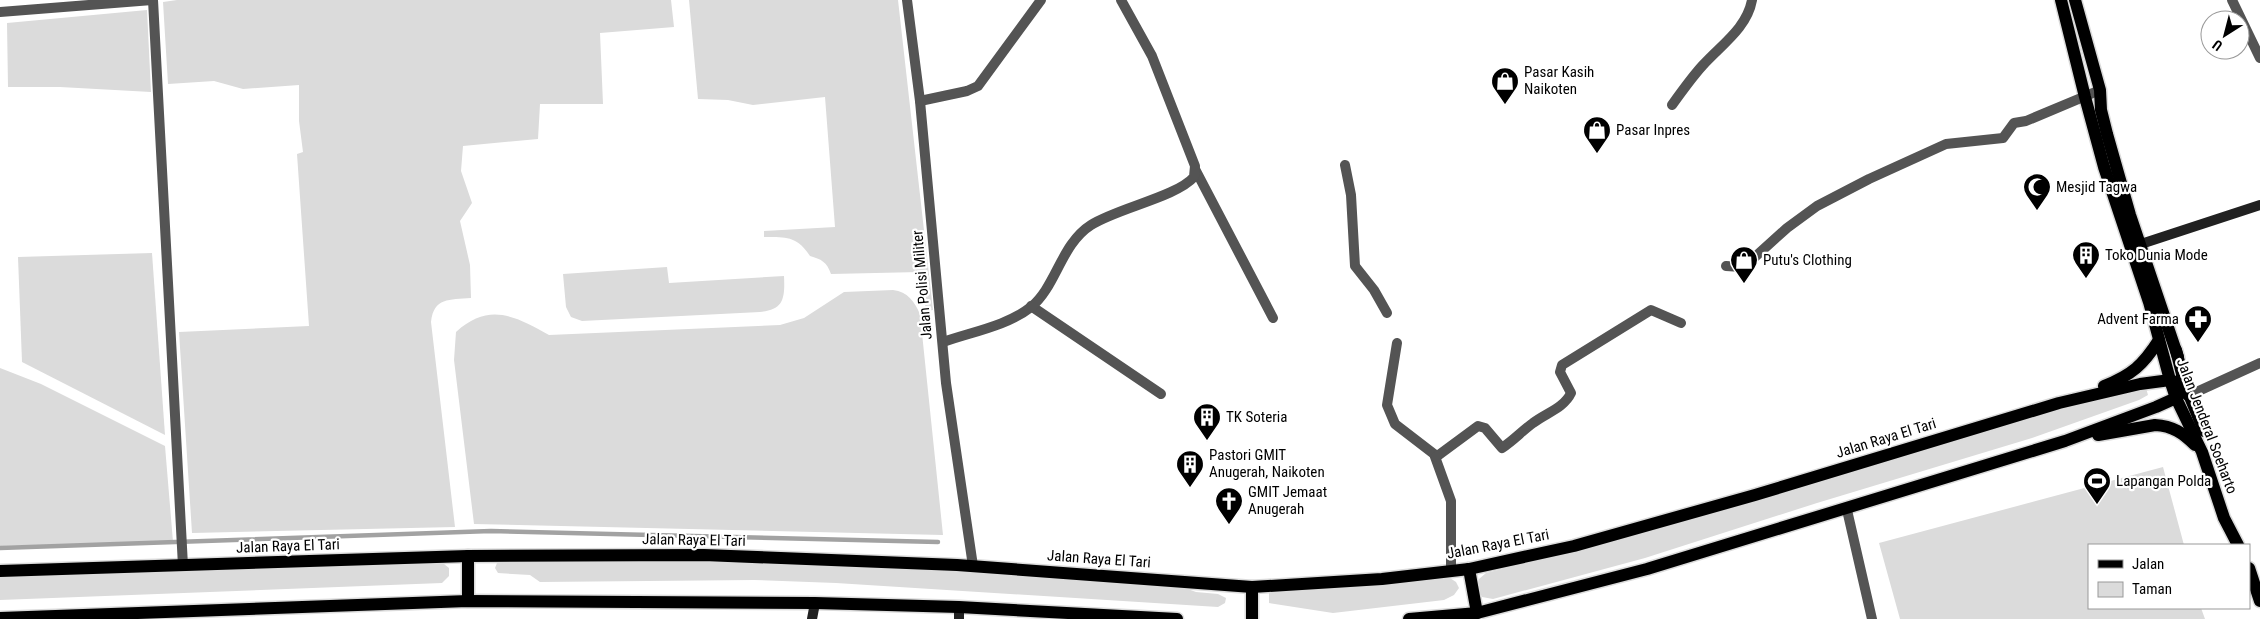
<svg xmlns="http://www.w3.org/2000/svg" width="2260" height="619" viewBox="0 0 2260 619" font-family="'Roboto Condensed',sans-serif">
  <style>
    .green { fill: #dbdbdb }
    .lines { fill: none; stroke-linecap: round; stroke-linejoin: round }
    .stream { stroke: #a2a2a2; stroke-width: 4.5 }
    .primary-casing { stroke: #dbdbdb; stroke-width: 15 }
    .street { stroke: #545454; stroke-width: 10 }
    .secondary { stroke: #212121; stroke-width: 10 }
    .primary { stroke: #000; stroke-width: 12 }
    .labels { text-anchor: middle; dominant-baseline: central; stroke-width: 4.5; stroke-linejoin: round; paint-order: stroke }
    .poi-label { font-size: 15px; fill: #000; stroke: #fff; text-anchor: start }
    .street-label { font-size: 15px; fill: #000; stroke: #fff }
  </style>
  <rect width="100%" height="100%" fill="#fff"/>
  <!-- green -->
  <g class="green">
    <path d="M177 0H671L674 27 600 33 603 104H540L538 139 463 146 461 171 472 203 460 221 470 265 471 298C449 300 434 297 431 322L455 527 192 533 179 332 309 326 297 154 303 152 299 121V85L243 89 214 81 168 84 163 2Z"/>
    <path d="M689 0H898L933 310 926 311 920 272 831 274C827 262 821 259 810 256 797 236 786 237 764 237V231L835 227 825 97 753 105 728 100 698 99Z"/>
    <polygon points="147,10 151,92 60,87 8,87 7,23"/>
    <polygon points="152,253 165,435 22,362 18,257"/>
    <path d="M667 267 669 283 784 276C785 298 784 310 760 312L582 321 571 317 566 307 563 274Z"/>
    <path d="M893 290C908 292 914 301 920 314L943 535 474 524 454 360 456 332C489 302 515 316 549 335L780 325 804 318 844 292Z"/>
    <polygon points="0,368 41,384 165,446 173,542 0,546"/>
    <polygon points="2146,388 2148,395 2139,400 2032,438 1817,503 1645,558 1493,599 1482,597 1478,589 1479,579 1486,573 1641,534 2005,422"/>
    <polygon points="2163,467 2184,545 2089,545 2089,608 2201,608 2205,619 1900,619 1879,543"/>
    <polygon points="503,560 810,560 1177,585 1196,592 1218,594 1226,598 1225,603 1218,607 836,583 754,580 540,582 530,575 498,573 495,568 497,563"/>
    <polygon points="438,563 444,564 449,568 449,576 442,583 0,600 0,577"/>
    <polygon points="1447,576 1456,582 1459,588 1454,595 1444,600 1333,613 1269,603 1269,589"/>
  </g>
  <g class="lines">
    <!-- stream -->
    <polyline class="stream" points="0,548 491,531 938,542"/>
    <!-- primary casing -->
    <g class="primary-casing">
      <g id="primary">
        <polyline points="2061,0 2085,97 2104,167 2149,302 2170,380 2176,398 2202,452 2224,518 2238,545"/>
        <polyline points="2075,0 2100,90 2101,110 2107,134 2130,215 2178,357"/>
        <path d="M2104 386C2132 375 2143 365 2159 340"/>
        <path d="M2098 435 2155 425C2173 426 2183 433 2195 445"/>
        <polyline points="2249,568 2260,601"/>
        <polyline points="1469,569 1477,613"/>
        <polyline points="0,571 468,556 704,555 957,565 1252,587 1382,579 1469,569 1574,546 1755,495 2059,403 2140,384 2170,380 2175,382 2190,397 2204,431"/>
        <polyline points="468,601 468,556"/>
        <polyline points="0,618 468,601 815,603 959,607 1177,619"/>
        <polyline points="1252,619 1252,587"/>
        <polyline points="1409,619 1477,613 1647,569 2065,441 2156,407 2176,398 2180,393 2182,374 2176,350"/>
      </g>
    </g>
    <!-- street -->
    <g class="street">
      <polyline points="153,0 183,566"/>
      <polyline points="907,0 920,101 946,383 973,566"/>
      <polyline points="2232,0 2260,58"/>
      <polyline points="0,12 152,0"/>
      <polyline points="920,101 967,91 978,86 1041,0"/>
      <path d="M1672 105C1682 91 1692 77 1703 65 1721 45 1747 28 1752 0"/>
      <polyline points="1345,165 1351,195 1355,266 1374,290 1387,313"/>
      <polyline points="1195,169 1273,318"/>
      <polyline points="1726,266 1742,267 1746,265 1787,228 1817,206 1869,179 1946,144 2003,138 2014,123 2026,121 2100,90"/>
      <polyline points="1031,306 1161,394"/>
      <path d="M943 342C971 332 1007 326 1031 307 1056 287 1061 244 1091 225 1118 208 1176 197 1194 177L1195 166 1152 56 1121 0"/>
      <polyline points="1397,343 1387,405 1395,424 1434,454 1451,501 1451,570"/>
      <polyline points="2192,394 2260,363"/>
      <path d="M1436 457 1478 426 1485 428 1502 448C1514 440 1522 431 1533 423 1546 413 1564 408 1571 393L1560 372 1562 365 1651 310 1681 323"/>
      <polyline points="1847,510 1872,619"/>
    </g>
    <!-- secondary -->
    <g class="secondary">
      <polyline points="2141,244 2260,205"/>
      <polyline points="812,619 815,603"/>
      <polyline points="959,619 959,607"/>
    </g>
    <!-- primary -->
    <use href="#primary" class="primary"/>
  </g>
  <!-- icons -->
  <defs>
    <g id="shop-pin" transform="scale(1.4375)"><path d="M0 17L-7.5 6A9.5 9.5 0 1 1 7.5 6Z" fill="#000" stroke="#fff"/><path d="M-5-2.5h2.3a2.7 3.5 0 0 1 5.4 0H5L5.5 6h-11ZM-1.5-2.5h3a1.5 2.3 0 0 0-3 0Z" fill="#fff"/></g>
    <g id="mosque-pin" transform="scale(1.4375)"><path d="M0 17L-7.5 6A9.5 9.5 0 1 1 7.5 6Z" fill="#000" stroke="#fff"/><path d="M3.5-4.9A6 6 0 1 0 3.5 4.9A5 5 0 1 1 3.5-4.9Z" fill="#fff"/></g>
    <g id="building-pin" transform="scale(1.4375)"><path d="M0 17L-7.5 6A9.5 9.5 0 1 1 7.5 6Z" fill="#000" stroke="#fff"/><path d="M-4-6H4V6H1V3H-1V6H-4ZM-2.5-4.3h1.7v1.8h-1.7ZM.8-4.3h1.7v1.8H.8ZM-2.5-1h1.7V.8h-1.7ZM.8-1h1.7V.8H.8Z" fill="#fff"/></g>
    <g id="pharmacy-pin" transform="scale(1.4375)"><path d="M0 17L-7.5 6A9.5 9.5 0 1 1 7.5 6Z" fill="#000" stroke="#fff"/><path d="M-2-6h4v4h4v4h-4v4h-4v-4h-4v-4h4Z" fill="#fff"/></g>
    <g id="stadium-pin" transform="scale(1.4375)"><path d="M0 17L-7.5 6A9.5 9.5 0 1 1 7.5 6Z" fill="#000" stroke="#fff"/><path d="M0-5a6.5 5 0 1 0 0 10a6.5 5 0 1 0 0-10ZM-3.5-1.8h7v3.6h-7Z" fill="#fff"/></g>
    <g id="church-pin" transform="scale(1.4375)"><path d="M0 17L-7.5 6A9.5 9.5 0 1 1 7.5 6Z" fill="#000" stroke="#fff"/><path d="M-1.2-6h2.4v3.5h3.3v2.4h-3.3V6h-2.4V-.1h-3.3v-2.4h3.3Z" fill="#fff"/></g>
  </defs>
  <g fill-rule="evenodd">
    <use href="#shop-pin" x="1505" y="81"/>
    <use href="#shop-pin" x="1597" y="130"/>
    <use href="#mosque-pin" x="2037" y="187"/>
    <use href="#building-pin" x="2086" y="255"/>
    <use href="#shop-pin" x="1744" y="260"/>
    <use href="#pharmacy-pin" x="2198" y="319"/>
    <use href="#building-pin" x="1207" y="417"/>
    <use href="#building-pin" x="1190" y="464"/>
    <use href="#stadium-pin" x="2097" y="481"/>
    <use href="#church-pin" x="1229" y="501"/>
  </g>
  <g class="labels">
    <!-- poi labels -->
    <g class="poi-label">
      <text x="1524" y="72">Pasar Kasih<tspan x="1524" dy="17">Naikoten</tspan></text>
      <text x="1616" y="130">Pasar Inpres</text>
      <text x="2056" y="187">Mesjid Tagwa</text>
      <text x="2105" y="255">Toko Dunia Mode</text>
      <text x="1763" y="260">Putu's Clothing</text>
      <text x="2179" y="319" text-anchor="end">Advent Farma</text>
      <text x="1226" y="417">TK Soteria</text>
      <text x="1209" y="455">Pastori GMIT<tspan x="1209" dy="17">Anugerah, Naikoten</tspan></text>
      <text x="2116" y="481">Lapangan Polda</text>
      <text x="1248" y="492">GMIT Jemaat<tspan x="1248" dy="17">Anugerah</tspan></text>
    </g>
    <!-- street labels -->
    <g class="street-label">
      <text transform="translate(922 285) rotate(-95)">Jalan Polisi Militer</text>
      <text transform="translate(2207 426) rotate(69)">Jalan Jenderal Soeharto</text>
      <text transform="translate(1886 438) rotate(-17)">Jalan Raya El Tari</text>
      <text transform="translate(694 540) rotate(1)">Jalan Raya El Tari</text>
      <text transform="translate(1498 544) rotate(-11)">Jalan Raya El Tari</text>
      <text transform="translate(288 546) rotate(-2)">Jalan Raya El Tari</text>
      <text transform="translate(1099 559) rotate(4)">Jalan Raya El Tari</text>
    </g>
  </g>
  <!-- legend -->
  <rect x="2088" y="544" width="162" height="65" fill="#ffffff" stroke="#999999"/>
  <rect x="2098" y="560" width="25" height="8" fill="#000000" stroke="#999999"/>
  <text x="2132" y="569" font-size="15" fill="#000000">Jalan</text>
  <rect x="2098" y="582" width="25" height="15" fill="#dbdbdb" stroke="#999999"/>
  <text x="2132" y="594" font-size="15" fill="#000000">Taman</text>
  <!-- north arrow -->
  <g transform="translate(2225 35) rotate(216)"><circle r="24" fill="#ffffff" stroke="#999999"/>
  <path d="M0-4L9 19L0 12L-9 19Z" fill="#000000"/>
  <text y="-8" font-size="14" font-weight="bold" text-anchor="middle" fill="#000000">U</text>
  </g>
</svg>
